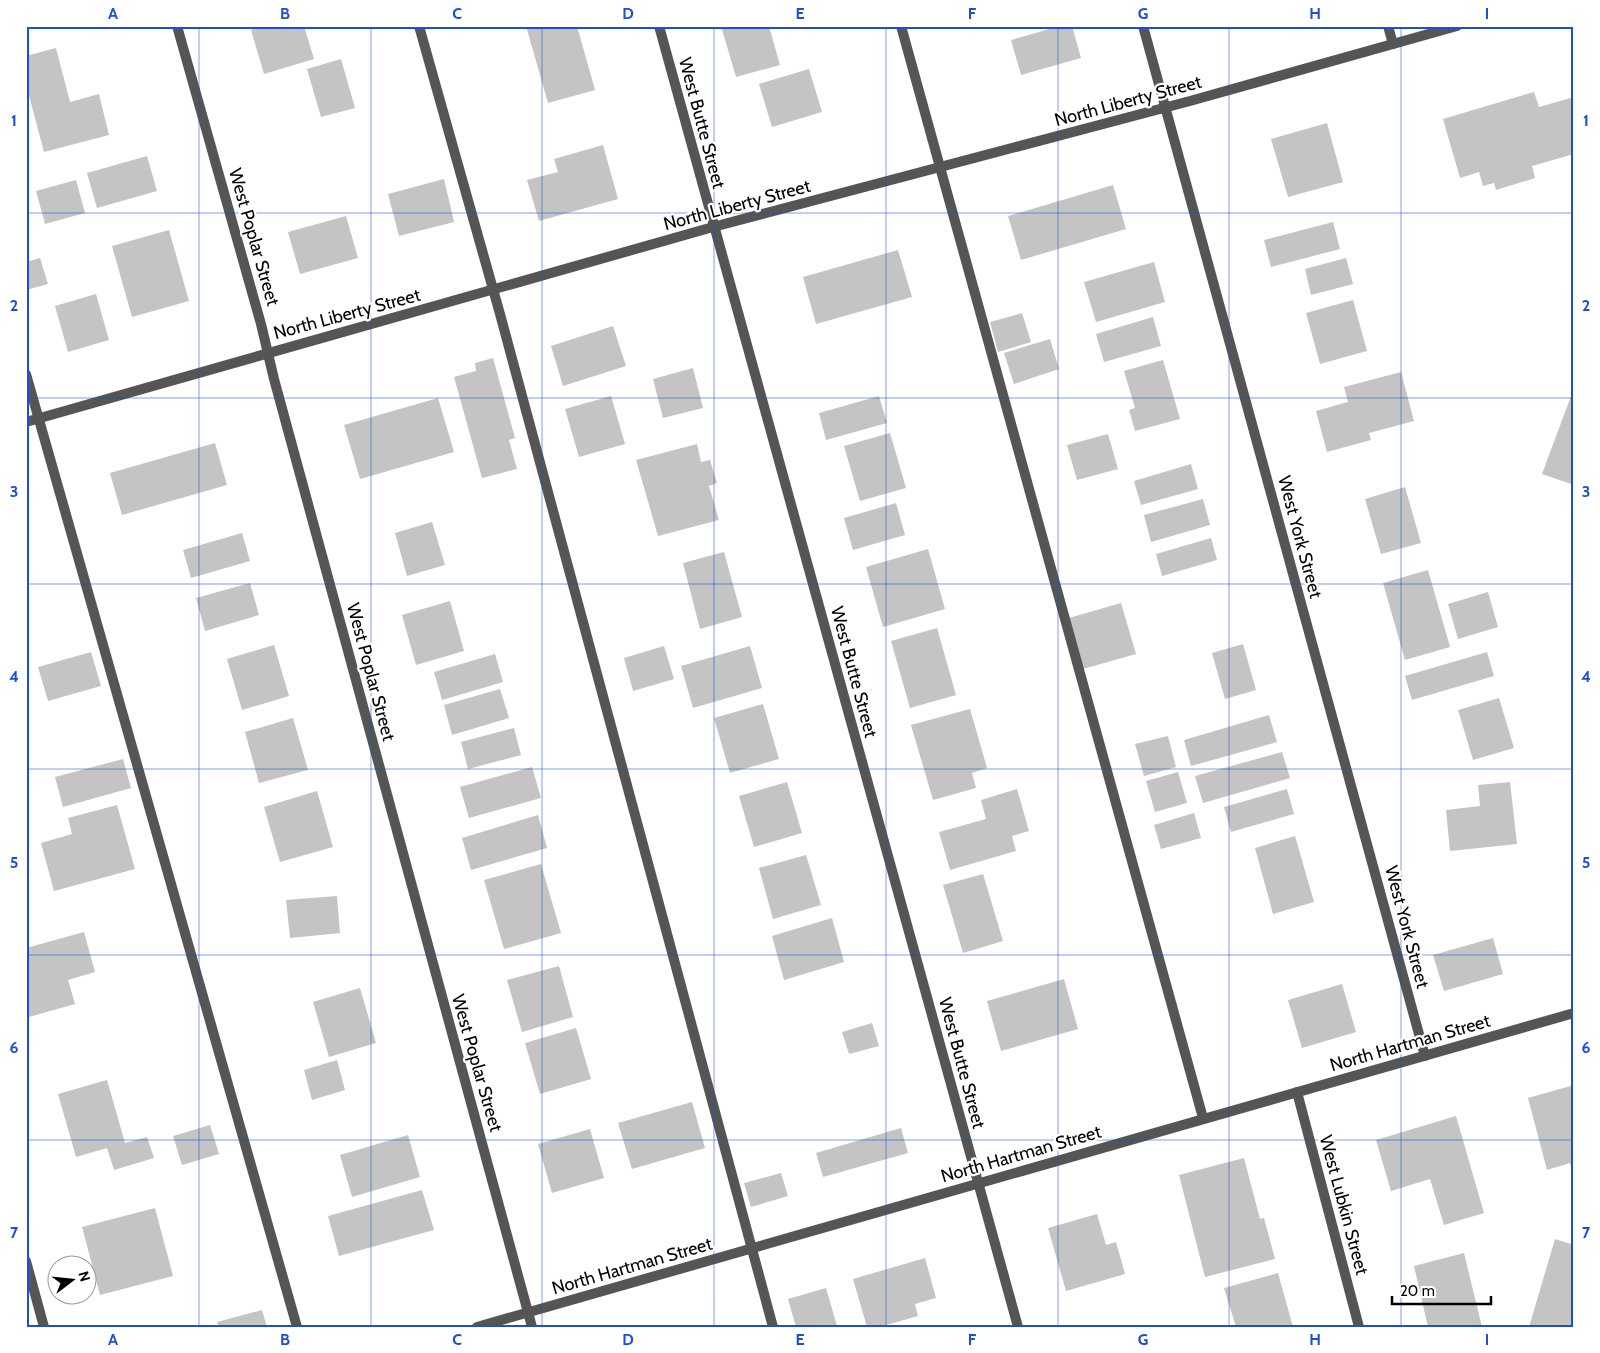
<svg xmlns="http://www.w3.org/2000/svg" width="1600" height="1353" viewBox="0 0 1600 1353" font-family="Cabin,sans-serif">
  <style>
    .building { fill: #c4c4c4 }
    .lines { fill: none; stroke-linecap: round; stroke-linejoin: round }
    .service { stroke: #555; stroke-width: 10 }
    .minor { stroke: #555; stroke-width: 10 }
    .grid { fill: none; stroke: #1d4ed8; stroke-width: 1; stroke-opacity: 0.55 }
    .labels { text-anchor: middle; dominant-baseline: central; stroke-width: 4.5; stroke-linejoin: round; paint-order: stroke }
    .street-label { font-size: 18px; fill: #000; stroke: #fff }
    .neatline { fill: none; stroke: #1d4ed8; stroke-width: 2 }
    .grid-label { font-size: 16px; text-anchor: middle; font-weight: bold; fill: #1d4ed8 }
  </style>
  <rect width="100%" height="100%" fill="#fff"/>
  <!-- building -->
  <g class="building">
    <polygon points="263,26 304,26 314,59 264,74 251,30"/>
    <polygon points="526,26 577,26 595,90 548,103"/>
    <polygon points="721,26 769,26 780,65 736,77"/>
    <polygon points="1060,26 1072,26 1081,58 1021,75 1011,40"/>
    <polygon points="56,48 70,102 99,94 109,135 44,152 26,84 26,56"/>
    <polygon points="341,59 355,108 321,117 307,69"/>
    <polygon points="809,69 822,112 772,127 759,84"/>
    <polygon points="1534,92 1539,107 1574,97 1574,154 1532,166 1535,178 1496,190 1494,183 1483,186 1479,172 1460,178 1443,119"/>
    <polygon points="1327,123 1343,182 1288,197 1271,139"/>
    <polygon points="603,145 618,199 539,221 527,180 558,172 554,159"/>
    <polygon points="147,156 157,191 97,208 87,173"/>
    <polygon points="444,179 454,222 399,236 388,194"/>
    <polygon points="76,180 85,213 45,224 36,191"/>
    <polygon points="1113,185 1126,229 1021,260 1008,216"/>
    <polygon points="346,216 358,258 300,274 288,232"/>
    <polygon points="1333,222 1340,249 1271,267 1264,240"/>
    <polygon points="169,230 189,301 132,317 112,246"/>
    <polygon points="898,250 912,297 816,324 803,277"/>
    <polygon points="40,258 48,284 26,290 26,262"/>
    <polygon points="1346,258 1353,284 1311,295 1305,269"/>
    <polygon points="1154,262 1165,302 1096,322 1084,282"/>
    <polygon points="96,294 109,340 68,352 55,306"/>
    <polygon points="1353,300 1367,351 1320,364 1306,313"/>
    <polygon points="1022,313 1031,342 998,352 990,322"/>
    <polygon points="1153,317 1161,346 1104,362 1096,334"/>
    <polygon points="613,326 626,366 563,386 551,346"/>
    <polygon points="1050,339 1059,369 1014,384 1004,353"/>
    <polygon points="493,358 515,438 509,440 517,469 482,478 454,377 476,371 475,363"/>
    <polygon points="1163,360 1180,419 1135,431 1129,410 1135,408 1124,371"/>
    <polygon points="693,368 703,408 663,418 653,379"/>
    <polygon points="1401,372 1414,421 1369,433 1371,440 1327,452 1316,411 1348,402 1344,387"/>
    <polygon points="1574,388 1574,485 1542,474"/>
    <polygon points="611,396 625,444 579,457 565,409"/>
    <polygon points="879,396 887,423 826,440 819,413"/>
    <polygon points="438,398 454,452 360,479 344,425"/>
    <polygon points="890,433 906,488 860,501 844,446"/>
    <polygon points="1108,434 1118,469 1077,480 1067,445"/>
    <polygon points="215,443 227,485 122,515 110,473"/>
    <polygon points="697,444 701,462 710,460 717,483 709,486 719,520 658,536 636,460"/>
    <polygon points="1191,464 1198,489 1141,505 1134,481"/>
    <polygon points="1405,487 1421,543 1381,554 1365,499"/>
    <polygon points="1203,499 1210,525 1151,542 1144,515"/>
    <polygon points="896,503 905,535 853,550 844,518"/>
    <polygon points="432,522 445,565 407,576 395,533"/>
    <polygon points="242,533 250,561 191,578 183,550"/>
    <polygon points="1211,538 1217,560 1162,576 1156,554"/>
    <polygon points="928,549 945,609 883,627 866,567"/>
    <polygon points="724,552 742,617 700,629 683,563"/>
    <polygon points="1428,570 1450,647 1405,660 1383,583"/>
    <polygon points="250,583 259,615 205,631 196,598"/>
    <polygon points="1488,592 1498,627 1458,639 1448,604"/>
    <polygon points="450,601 464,651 416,665 402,615"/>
    <polygon points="1121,603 1136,654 1083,669 1069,618"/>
    <polygon points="937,628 956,695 910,708 891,641"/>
    <polygon points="1243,644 1256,690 1225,699 1212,653"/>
    <polygon points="274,645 289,696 242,710 227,659"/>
    <polygon points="664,646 674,679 633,691 624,658"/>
    <polygon points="750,646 762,688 693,708 681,666"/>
    <polygon points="91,652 101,686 48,701 38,667"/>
    <polygon points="1487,652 1494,676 1412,700 1405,676"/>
    <polygon points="495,654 503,682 442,700 434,672"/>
    <polygon points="500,689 509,718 452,735 444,705"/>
    <polygon points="1499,698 1514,748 1473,760 1458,710"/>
    <polygon points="763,704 779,759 730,773 714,718"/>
    <polygon points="970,709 987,768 972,773 976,788 933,800 911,725"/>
    <polygon points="1269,715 1277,742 1191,766 1184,740"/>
    <polygon points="293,718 308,770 259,783 245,732"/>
    <polygon points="514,728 521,755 468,769 461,742"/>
    <polygon points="1168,736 1176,767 1144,776 1135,744"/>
    <polygon points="1282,752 1290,778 1203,803 1195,776"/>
    <polygon points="123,759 131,788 63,807 55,777"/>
    <polygon points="532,767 541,798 469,818 460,787"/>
    <polygon points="1178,772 1187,803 1155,812 1146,781"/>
    <polygon points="787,782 802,833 754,847 739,796"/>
    <polygon points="1510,782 1517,844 1450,851 1446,810 1480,806 1478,785"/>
    <polygon points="1017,789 1029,831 1012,836 1016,851 950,870 939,832 986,819 981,800"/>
    <polygon points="1287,789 1294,814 1231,832 1224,807"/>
    <polygon points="317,791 333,847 280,862 264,807"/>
    <polygon points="117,805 135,869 54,891 41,843 72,834 68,818"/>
    <polygon points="1194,813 1201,838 1161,849 1154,825"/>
    <polygon points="538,815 547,848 471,870 462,838"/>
    <polygon points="1295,836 1314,902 1273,914 1255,848"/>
    <polygon points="806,855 821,905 773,919 759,868"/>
    <polygon points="541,864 561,933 504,949 484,880"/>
    <polygon points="983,874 1003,941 963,953 943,885"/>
    <polygon points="337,896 340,933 290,938 286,900"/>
    <polygon points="832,918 844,962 784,980 772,936"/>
    <polygon points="84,932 95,972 68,980 75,1004 29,1017 26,1005 26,948"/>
    <polygon points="1493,938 1503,974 1444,991 1433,955"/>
    <polygon points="559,966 573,1017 522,1032 507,980"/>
    <polygon points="1064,979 1078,1029 1001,1051 987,1001"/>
    <polygon points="1342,984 1356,1032 1302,1048 1288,1000"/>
    <polygon points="360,988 376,1043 329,1057 313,1002"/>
    <polygon points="872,1023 879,1046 849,1054 842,1032"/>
    <polygon points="576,1028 591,1079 540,1094 525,1043"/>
    <polygon points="337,1060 345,1090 312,1100 304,1070"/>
    <polygon points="107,1080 125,1143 147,1137 154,1158 114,1170 107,1148 76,1157 58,1094"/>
    <polygon points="1574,1085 1574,1174 1573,1175 1570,1163 1547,1170 1528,1098"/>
    <polygon points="692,1102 705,1148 632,1169 618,1123"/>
    <polygon points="1456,1116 1484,1213 1444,1225 1430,1179 1391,1191 1376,1140"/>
    <polygon points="210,1125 219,1154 182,1165 173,1136"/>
    <polygon points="901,1128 908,1153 823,1177 816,1153"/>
    <polygon points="590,1129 604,1178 552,1193 538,1144"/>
    <polygon points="408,1135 420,1177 352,1197 340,1155"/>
    <polygon points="1244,1158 1260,1219 1264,1218 1275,1259 1205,1277 1179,1175"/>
    <polygon points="781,1173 788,1196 751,1207 744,1183"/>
    <polygon points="422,1190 434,1230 339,1256 328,1216"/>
    <polygon points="155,1208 173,1276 100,1295 82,1227"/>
    <polygon points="1097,1214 1106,1245 1116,1242 1125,1274 1066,1291 1048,1228"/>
    <polygon points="1555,1239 1574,1245 1574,1327 1529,1327"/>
    <polygon points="1464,1253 1482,1327 1428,1327 1414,1266"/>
    <polygon points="925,1258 936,1298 915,1304 918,1316 879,1327 867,1327 853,1279"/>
    <polygon points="1278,1273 1293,1327 1236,1327 1224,1288"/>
    <polygon points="826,1288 837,1326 796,1327 788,1299"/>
    <polygon points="262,1310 267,1327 219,1327 217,1322"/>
  </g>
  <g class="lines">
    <!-- service -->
    <g class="service">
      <polyline points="419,26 500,314 773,1327"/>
      <polyline points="901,26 1203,1118"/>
      <polyline points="1388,26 1393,44"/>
      <polyline points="26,374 297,1327"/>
    </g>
    <!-- minor -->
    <g class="minor">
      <polyline points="177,26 261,324 274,379 532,1327"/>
      <polyline points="659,26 1018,1327"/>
      <polyline points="1143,26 1425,1056"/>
      <polyline points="26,422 713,227 1190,101 1457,26"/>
      <polyline points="1297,1092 1359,1327"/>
      <polyline points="26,1261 44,1327"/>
      <polyline points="477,1327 1574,1013"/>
    </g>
  </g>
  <!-- grid -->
  <path class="grid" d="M199 26V1327M371 26V1327M542 26V1327M714 26V1327M886 26V1327M1058 26V1327M1229 26V1327M1401 26V1327M26 213H1574M26 398H1574M26 584H1574M26 769H1574M26 955H1574M26 1140H1574"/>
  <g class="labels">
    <!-- street labels -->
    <g class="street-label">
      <text transform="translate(1128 101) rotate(-15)">North Liberty Street</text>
      <text transform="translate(702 123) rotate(75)">West Butte Street</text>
      <text transform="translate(737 205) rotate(-15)">North Liberty Street</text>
      <text transform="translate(254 237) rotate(74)">West Poplar Street</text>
      <text transform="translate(347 314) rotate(-15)">North Liberty Street</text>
      <text transform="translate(1300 537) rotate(75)">West York Street</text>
      <text transform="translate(371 672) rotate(75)">West Poplar Street</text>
      <text transform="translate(854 672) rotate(75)">West Butte Street</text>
      <text transform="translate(1407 927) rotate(75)">West York Street</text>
      <text transform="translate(1410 1043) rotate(-16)">North Hartman Street</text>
      <text transform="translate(477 1063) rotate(74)">West Poplar Street</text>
      <text transform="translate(962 1063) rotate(75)">West Butte Street</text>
      <text transform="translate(1021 1154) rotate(-16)">North Hartman Street</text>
      <text transform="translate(1344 1205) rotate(75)">West Lubkin Street</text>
      <text transform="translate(632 1266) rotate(-16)">North Hartman Street</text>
    </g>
  </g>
  <!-- border -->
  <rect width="1600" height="1353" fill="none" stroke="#ffffff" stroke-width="55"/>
  <!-- north arrow -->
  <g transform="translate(72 1280) rotate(74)"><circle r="24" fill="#ffffff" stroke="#999999"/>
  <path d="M0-4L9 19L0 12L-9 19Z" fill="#000000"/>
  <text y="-8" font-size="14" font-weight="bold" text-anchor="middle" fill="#000000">N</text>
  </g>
  <!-- scale -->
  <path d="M1392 1296v8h99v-8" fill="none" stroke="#000000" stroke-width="2.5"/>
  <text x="1400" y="1296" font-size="15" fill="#000000" stroke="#ffffff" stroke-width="4" paint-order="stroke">20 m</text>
  <rect x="28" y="28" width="1544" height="1298" class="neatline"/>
  <g class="grid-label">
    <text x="113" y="19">A</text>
    <text x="285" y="19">B</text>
    <text x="457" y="19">C</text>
    <text x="628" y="19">D</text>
    <text x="800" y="19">E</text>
    <text x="972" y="19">F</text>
    <text x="1143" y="19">G</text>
    <text x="1315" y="19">H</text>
    <text x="1487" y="19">I</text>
    <text x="14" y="126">1</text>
    <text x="1586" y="126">1</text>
    <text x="14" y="311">2</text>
    <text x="1586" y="311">2</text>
    <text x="14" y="497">3</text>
    <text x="1586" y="497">3</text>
    <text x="14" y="682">4</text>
    <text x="1586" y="682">4</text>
    <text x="14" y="868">5</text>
    <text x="1586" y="868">5</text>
    <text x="14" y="1053">6</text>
    <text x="1586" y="1053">6</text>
    <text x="14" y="1238">7</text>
    <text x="1586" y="1238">7</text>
    <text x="113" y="1345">A</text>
    <text x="285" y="1345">B</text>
    <text x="457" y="1345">C</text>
    <text x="628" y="1345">D</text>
    <text x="800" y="1345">E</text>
    <text x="972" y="1345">F</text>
    <text x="1143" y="1345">G</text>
    <text x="1315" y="1345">H</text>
    <text x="1487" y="1345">I</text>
  </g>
</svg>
